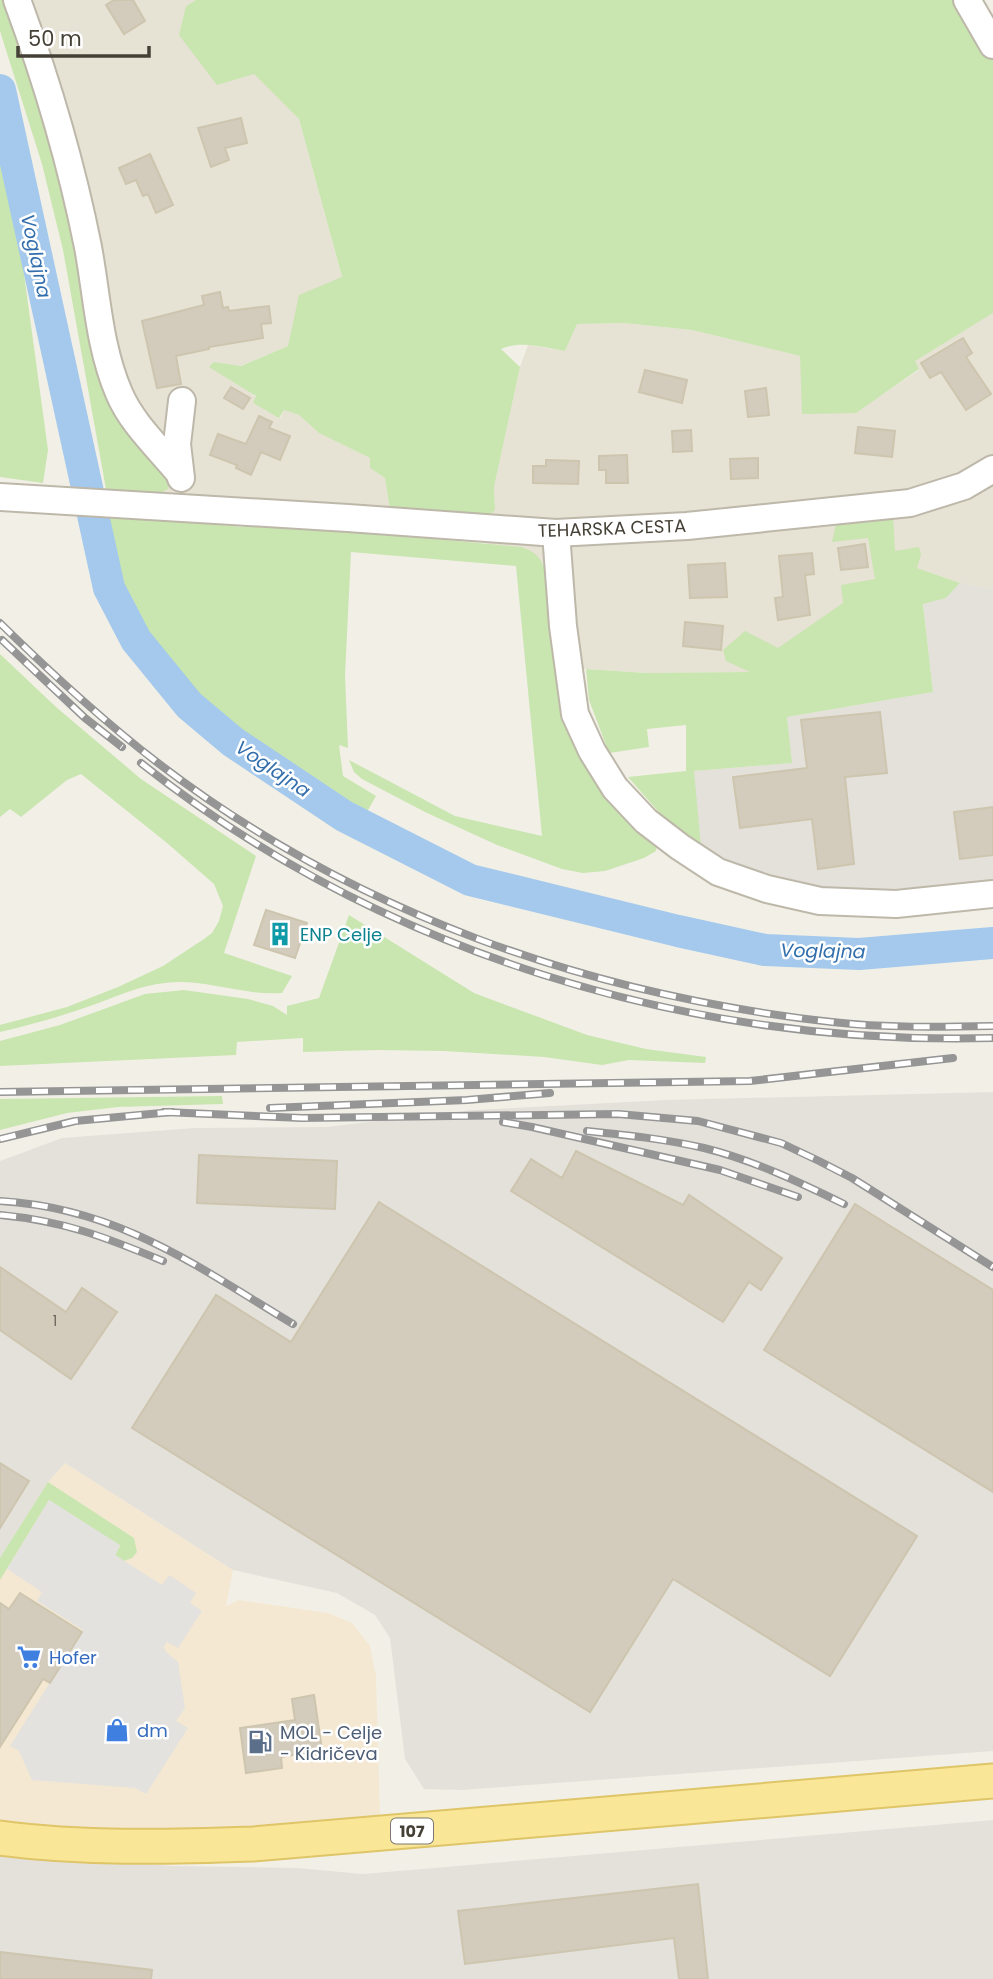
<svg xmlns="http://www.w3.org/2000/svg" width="993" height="1979" viewBox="0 0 993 1979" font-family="Poppins,sans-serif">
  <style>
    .residential { fill: #e6e2d4 }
    .commercial { fill: #f4e8d2 }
    .industrial { fill: #e4e1db }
    .green { fill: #c9e5b0 }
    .parking { fill: #e3e2de }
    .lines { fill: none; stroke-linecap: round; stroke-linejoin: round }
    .river { stroke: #a4c9ed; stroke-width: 32 }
    .building { fill: #d3ccbc; stroke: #cec5af; stroke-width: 2 }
    .minor-casing { stroke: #bdb8a9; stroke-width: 30 }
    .major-casing { stroke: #dec568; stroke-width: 37 }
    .minor { stroke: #fff; stroke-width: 26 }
    .major { stroke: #fae697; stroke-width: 33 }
    .rail-casing { stroke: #959595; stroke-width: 8 }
    .rail { stroke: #fff; stroke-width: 5; stroke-dasharray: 16; stroke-linecap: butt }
    .labels { text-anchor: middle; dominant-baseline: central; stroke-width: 5; stroke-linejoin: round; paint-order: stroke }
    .number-label { font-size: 14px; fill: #686358 }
    .shield { fill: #fff; stroke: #7d7972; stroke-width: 2 }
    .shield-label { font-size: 16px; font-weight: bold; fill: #454036 }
    .street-label { font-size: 18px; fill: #454036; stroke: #fff }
    .culture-label { font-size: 18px; fill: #0d838f; stroke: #fff; text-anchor: start }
    .shop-label { font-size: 18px; fill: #366cbe; stroke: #fff; text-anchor: start }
    .service-label { font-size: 18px; fill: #4e5e75; stroke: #fff; text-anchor: start }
    .water-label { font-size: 19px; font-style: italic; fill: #336fac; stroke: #fff }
  </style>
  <rect width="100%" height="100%" fill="#f2f0e6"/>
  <!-- residential -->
  <g class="residential">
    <polygon points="8,0 196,0 186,6 266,84 299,119 342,278 300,295 288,346 240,366 215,362 280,418 284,410 299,415 319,433 370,458 370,468 385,478 390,510 161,493 168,489 133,426"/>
    <polygon points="993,313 993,589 960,583 917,568 753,672 646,673 559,667 549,586 487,544 487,518 495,510 494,487 520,367 528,345 565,351 577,324 624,323 692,330 800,356 801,368 879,397 919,370 914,361"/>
  </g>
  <!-- commercial -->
  <polygon class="commercial" points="65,1463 233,1570 226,1606 239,1600 328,1613 352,1623 370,1646 376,1676 380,1816 168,1833 112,1835 0,1822 0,1558 48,1482"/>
  <!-- industrial -->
  <g class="industrial">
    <polygon points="960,583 993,589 993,883 890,889 818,889 775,879 725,864 701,846 693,771 791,763 787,717 933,692 923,603 946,598"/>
    <polygon points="993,1092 993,1751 462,1790 424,1789 405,1759 390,1638 375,1615 337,1593 233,1570 65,1463 48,1482 0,1558 0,1161 62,1138 194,1128 326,1127 474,1110 666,1100"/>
    <polygon points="993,1820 993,1979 0,1979 0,1855 173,1866 297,1868 363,1874"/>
  </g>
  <!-- green -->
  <g class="green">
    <polygon points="0,0 8,0 38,73 100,349 171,480 168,489 161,493 106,489 63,250 42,164 0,31"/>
    <path d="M196 0H964L993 50V313L915 361 919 369 856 413 802 414 800 356 692 330 624 323 577 324 565 351C544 348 521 340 501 349L520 367 494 487 495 510 487 518 390 510 385 478 370 468V458L319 433 299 415 284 410 279 418 253 403 256 396 209 367 214 362 241 366 288 346 299 295 342 277 299 119 254 74 217 85 179 35 186 6Z"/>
    <polygon points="0,162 21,252 48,450 43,483 0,477"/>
    <path d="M107 515 221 520 222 525 243 527 245 521 521 547C536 552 540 557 546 571L600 787 633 828 657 845 656 851 644 858 605 871 583 873 562 869 497 845 425 812 362 779 354 772 349 760 455 816 542 836 516 566 351 552 345 675 348 748 339 745 343 776 376 796 367 812 227 723C188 693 145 634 124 589 113 566 110 540 107 515Z"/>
    <polygon points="893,515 895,551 919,547 921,555 917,568 960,583 946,598 923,604 933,692 787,717 792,763 694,771 701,846 670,825 628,777 686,771 686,725 647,729 649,747 609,753 589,700 586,669 646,673 750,672 726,661 723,650 745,631 778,648 843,603 841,585 875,579 868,538 832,542 836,524"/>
    <path d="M0 654 56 707 141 779 256 856 224 953 292 976 282 993C242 996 204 978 165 983 140 985 116 997 93 1005 62 1016 31 1025 0 1032V1025L67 1007 118 987 163 966 204 939 212 933 219 921 223 906 214 884 167 843 81 774 67 780 21 817 10 809 0 817Z"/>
    <polygon points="349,915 474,993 587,1035 646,1049 706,1057 705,1063 629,1060 602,1065 544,1057 444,1051 377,1050 303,1052 303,1038 237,1042 236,1055 0,1066 0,1041 60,1025 145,994 184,990 248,999 273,1006 287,1015 287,1006 319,998"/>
    <polygon points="222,1096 223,1104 118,1107 67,1113 0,1130 0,1099"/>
    <polygon points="48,1482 134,1538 137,1552 132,1558 124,1561 115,1555 120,1546 49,1500 0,1580 0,1558"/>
  </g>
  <!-- parking -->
  <polygon class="parking" points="49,1500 120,1545 115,1555 162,1585 169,1575 196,1593 190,1603 202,1611 178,1648 167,1642 164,1646 165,1651 178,1662 185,1708 176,1721 188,1728 146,1794 135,1788 32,1780 19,1751 10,1746 83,1630 37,1601 42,1592 7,1569"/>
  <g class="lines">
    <!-- river -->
    <polyline class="river" points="0,90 109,588 136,640 189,705 233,742 344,816 470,880 678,931 765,950 859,954 993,943"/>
  </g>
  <!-- building -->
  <g class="building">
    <polygon points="114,0 133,0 145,21 124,34 106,5"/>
    <polygon points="241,118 247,143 225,148 229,160 211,167 198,128"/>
    <polygon points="150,154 173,205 156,213 148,194 143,196 136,180 126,184 119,168"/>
    <polygon points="220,292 223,308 228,307 229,311 269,306 271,323 261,324 263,338 209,347 209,349 176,356 181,384 157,388 142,321 204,305 202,296"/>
    <polygon points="963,338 972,353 966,357 991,394 966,410 941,372 930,378 921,363"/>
    <polygon points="645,370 687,380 682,403 639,392"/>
    <polygon points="231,387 250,398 243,409 224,398"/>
    <polygon points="766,388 769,415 748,417 745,391"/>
    <polygon points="259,416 272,422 269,428 290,436 280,460 261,452 251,475 236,468 237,465 210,455 218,434 246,444"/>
    <polygon points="858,427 895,431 892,457 855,453"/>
    <polygon points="691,430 692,451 673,452 672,431"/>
    <polygon points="627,455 628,483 606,483 606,470 599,470 599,456"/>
    <polygon points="758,458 758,478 731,479 730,459"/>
    <polygon points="546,460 579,461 578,484 533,483 533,466 546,466"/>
    <polygon points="865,544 868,567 841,570 838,548"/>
    <polygon points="812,553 814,574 805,575 810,615 778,620 775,598 783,597 779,556"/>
    <polygon points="725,563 727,597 690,598 688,565"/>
    <polygon points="685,622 723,626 721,650 683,646"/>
    <polygon points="880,712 887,773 845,777 854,864 818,869 812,819 740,828 733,777 807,768 801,720"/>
    <polygon points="993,807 993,855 960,859 954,812"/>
    <polygon points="266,910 307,923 295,958 254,945"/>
    <polygon points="576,1151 683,1205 689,1195 782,1258 761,1290 749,1282 723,1322 511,1191 531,1159 562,1178"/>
    <polygon points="199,1155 337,1161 335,1209 197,1203"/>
    <polygon points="379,1202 917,1536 830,1676 673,1579 590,1712 132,1428 216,1295 291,1342"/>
    <polygon points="855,1204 993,1290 993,1492 764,1350"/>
    <polygon points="0,1267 66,1312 82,1288 117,1312 71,1379 0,1330"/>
    <polygon points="0,1463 29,1481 0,1528"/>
    <polygon points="20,1593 82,1632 50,1683 43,1679 0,1747 0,1603 9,1609"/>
    <polygon points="314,1695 322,1750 281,1757 282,1768 246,1773 240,1728 295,1720 292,1699"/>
    <polygon points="698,1884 708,1979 679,1979 674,1938 465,1964 458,1911"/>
    <polygon points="0,1952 152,1970 151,1979 0,1979"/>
  </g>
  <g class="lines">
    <!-- minor casing -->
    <g class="minor-casing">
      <g id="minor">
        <path d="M17 0C47 81 71 162 88 247 97 295 99 347 119 393 132 424 159 448 180 474"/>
        <polyline points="967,0 993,45"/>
        <polyline points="181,478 177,444 182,401"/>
        <polyline points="0,497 348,518 556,533 687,526 910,503 964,486 993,469"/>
        <polyline points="556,533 563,626 575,714 592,751 615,788 646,821 680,847 718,872 767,889 820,901 896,904 993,894"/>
      </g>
    </g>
    <!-- major casing -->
    <g class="major-casing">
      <path id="major" d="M0 1838C84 1849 168 1847 253 1844L993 1781"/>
    </g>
    <!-- minor -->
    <use href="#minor" class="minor"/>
    <!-- major -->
    <use href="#major" class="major"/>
    <!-- rail casing -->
    <g class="rail-casing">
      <g id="rail">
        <path d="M0 623C50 672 102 720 158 763 354 913 588 995 832 1022 885 1028 940 1027 993 1026"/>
        <polyline points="2,640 85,718 122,747"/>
        <path d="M141 763C381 953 689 1046 993 1038"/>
        <polyline points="0,1092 750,1081 953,1058"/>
        <polyline points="270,1108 467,1100 550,1093"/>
        <polyline points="164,1112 302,1118 618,1114 698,1121 781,1143 819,1161 852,1178 993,1267"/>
        <polyline points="503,1122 532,1127 720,1170 798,1197"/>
        <path d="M587 1131C626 1135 665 1139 704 1148 753 1160 799 1182 844 1204"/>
        <polyline points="0,1139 75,1121 172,1112"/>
        <path d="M0 1201C118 1208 195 1265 293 1324"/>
        <path d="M0 1215C64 1221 105 1237 163 1261"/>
      </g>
    </g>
    <!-- rail -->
    <use href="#rail" class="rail"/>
  </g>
  <!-- icons -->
  <defs>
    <g id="building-bare" transform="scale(1.89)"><path d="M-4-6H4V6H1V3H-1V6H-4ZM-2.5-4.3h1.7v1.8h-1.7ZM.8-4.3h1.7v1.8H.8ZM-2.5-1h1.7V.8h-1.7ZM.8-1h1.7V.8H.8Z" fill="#0f9aa8" stroke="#fff" stroke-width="2.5" paint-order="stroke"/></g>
    <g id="supermarket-bare" transform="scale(1.89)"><path d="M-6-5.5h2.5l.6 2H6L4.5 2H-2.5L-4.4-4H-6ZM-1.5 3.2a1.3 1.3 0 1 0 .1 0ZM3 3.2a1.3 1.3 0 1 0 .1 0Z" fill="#3f7fe0" stroke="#fff" stroke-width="2.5" paint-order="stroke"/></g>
    <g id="shop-bare" transform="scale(1.89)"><path d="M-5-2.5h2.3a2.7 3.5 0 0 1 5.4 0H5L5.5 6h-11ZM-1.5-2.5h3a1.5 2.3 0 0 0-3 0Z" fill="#3f7fe0" stroke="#fff" stroke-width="2.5" paint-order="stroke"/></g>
    <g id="fuel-bare" transform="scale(1.89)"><path d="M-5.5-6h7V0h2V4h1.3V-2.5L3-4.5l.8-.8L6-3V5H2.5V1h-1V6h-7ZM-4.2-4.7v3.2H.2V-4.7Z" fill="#5c6f8a" stroke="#fff" stroke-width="2.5" paint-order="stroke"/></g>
  </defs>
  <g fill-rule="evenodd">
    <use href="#building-bare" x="280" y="934"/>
    <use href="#supermarket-bare" x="29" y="1657"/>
    <use href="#shop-bare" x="117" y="1730"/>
    <use href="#fuel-bare" x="260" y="1742"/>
  </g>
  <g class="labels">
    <!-- number labels -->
    <g class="number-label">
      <text x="55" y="1321">1</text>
    </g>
    <!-- shield labels -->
    <rect class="shield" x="391" y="1818.5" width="42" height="25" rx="5"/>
    <g class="shield-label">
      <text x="412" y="1831">107</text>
    </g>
    <!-- street labels -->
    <g class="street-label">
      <text transform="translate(612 528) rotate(-2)">TEHARSKA CESTA</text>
    </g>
    <!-- culture labels -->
    <g class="culture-label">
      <text x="300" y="934">ENP Celje</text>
    </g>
    <!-- shop labels -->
    <g class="shop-label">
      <text x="49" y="1657">Hofer</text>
      <text x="137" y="1730">dm</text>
    </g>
    <!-- service labels -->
    <g class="service-label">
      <text x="280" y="1732">MOL - Celje<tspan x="280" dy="21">- Kidričeva</tspan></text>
    </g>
    <!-- water labels -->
    <g class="water-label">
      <text transform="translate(36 256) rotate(78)">Voglajna</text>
      <text transform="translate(273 769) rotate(34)">Voglajna</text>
      <text transform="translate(823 951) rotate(1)">Voglajna</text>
    </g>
  </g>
  <!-- scale -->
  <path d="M18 46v10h131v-10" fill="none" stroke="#454036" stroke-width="3.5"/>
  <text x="28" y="46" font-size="21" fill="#454036" stroke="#ffffff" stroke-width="5" paint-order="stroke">50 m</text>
</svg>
